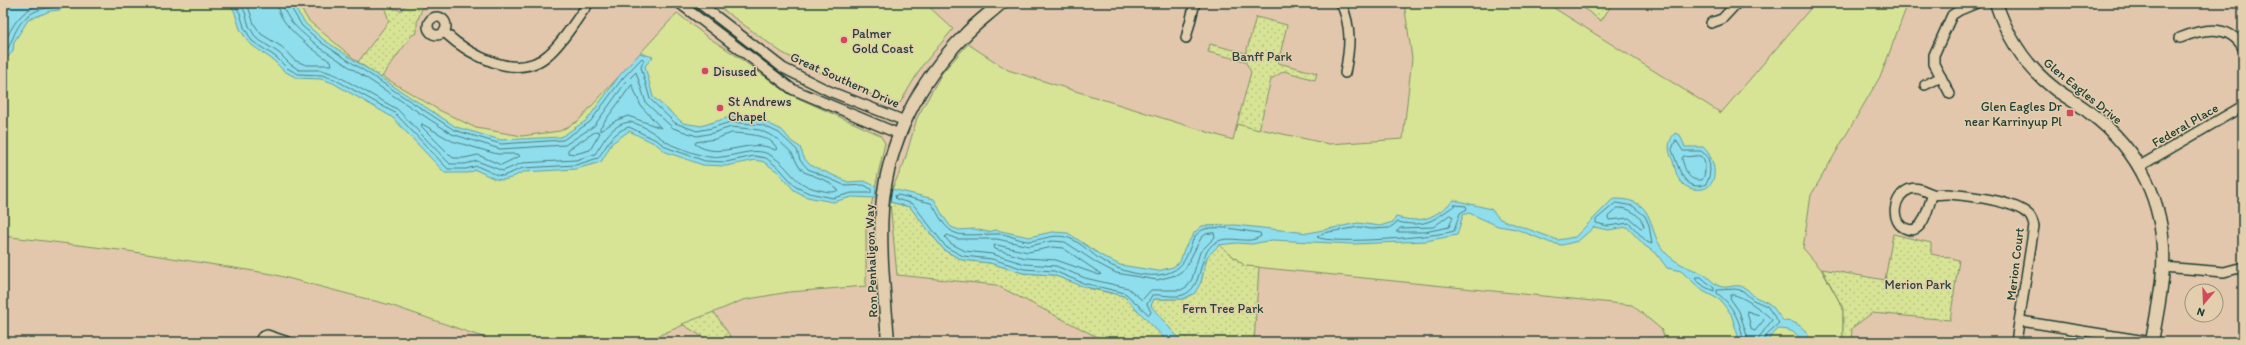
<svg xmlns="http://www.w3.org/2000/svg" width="2246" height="345" viewBox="0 0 2246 345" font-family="Itim,sans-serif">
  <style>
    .grass { fill: #d7e395; stroke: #7b9064 }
    .park { fill: url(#park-dots); stroke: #7b9064 }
    .water { fill: #8fdeed; stroke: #629ea3 }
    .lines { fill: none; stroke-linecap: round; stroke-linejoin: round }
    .shore { stroke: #4c7d7e; stroke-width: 1 }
    .street-casing { stroke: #1f3d34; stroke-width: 12 }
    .secondary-casing { stroke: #1f3d34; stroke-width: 15 }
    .street { stroke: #e3cead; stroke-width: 9 }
    .secondary { stroke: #e3cead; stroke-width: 12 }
    .poi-dot { fill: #d1495b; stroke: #e3cead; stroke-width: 1.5 }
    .labels { text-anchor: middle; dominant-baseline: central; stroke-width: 3; stroke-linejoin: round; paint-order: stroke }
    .poi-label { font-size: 13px; fill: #1f3d34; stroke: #e3cead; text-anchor: start }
    .park-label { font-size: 13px; fill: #284539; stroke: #e3cead }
    .street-label { font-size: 13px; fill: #1f3d34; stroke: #e3cead }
  </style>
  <defs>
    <pattern id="park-dots" width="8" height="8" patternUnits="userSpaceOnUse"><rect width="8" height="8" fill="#d7e395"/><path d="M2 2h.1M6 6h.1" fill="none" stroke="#b8c481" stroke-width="1.8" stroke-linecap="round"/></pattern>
  </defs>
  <rect width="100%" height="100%" fill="#e3c7ac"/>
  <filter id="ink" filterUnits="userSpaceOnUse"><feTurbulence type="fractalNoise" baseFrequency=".025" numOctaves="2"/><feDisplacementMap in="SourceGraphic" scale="8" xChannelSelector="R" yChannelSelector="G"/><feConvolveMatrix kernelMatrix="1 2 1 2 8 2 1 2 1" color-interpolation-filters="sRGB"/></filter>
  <g filter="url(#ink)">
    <!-- grass -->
    <g class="grass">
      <polygon points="3,3 297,3 309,21 358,62 439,110 476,128 522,136 560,131 578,121 677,13 706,36 734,54 789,94 880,135 885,143 866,229 866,286 789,292 743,300 643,342 497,342 390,305 272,274 128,251 3,236"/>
      <polygon points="714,3 925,3 953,29 922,66 900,103 891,103 819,72 781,52"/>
      <polygon points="1404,3 1546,3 1721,113 1815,3 1908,3 1881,75 1811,195 1803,248 1821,269 1843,308 1843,342 1666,342 1661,329 1632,305 1245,266 1219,245 1163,299 1150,305 1092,289 972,261 927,230 922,219 910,207 890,202 892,189 904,163 917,118 942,73 968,44 1008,70 1233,140 1237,124 1329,144 1403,139 1412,58"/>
    </g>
    <!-- park -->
    <g class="park">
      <polygon points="383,3 389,3 391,7 401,11 406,3 435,3 423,6 417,22 417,33 412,35 381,78 358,62 389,21"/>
      <polygon points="1577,3 1613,3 1601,21"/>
      <polygon points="1256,17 1287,25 1278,63 1317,73 1315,80 1284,71 1271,79 1259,130 1237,124 1251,72 1245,61 1208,52 1210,44 1246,53"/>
      <polygon points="890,202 910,207 944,250 962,260 990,263 1023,273 1053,275 1092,289 1124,296 1139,312 1154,299 1183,299 1201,282 1207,257 1219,245 1245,266 1259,267 1254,342 1107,342 996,285 897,275"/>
      <polygon points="1893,234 1931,243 1931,254 1959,260 1950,320 1872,313 1852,328 1851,342 1843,342 1843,308 1822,269 1885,280"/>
      <polygon points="714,312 734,342 711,342 682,324"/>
    </g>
    <!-- water -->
    <g class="water">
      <polygon points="3,3 68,3 60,10 50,11 28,20 14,42 13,51 3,63"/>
      <polygon points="227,3 291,3 306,24 324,40 381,78 456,127 501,140 561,137 587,120 619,76 640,53 653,57 645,66 653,97 683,123 701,126 730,117 763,121 782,130 792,142 800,147 804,158 810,165 848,182 864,181 876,186 875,198 852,197 833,202 807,197 794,190 778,172 764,162 755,160 726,166 703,165 666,152 656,144 629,131 612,143 601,162 576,169 523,172 511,178 503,180 495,179 476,170 467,173 445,173 392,117 333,83 321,79 297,78 284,71 273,60 249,43 240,29 234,10"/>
      <path d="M1675 133 1680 135 1685 147H1703C1718 160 1721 194 1693 189 1688 188 1683 185 1680 181 1676 176 1675 167 1673 161 1668 151 1667 142 1675 133Z"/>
      <path d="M892 189 934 199 943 216 951 227 959 230 974 229 988 232 996 230 1029 237 1052 232 1068 233 1102 256 1120 265 1158 271 1173 267 1180 262 1184 249 1195 232 1202 226 1235 225 1308 233 1358 223 1380 226 1393 222 1396 217C1423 224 1434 218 1454 200L1491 209 1500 219 1558 240 1575 237 1613 199C1662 198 1643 234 1669 256 1678 264 1691 269 1702 273 1708 276 1712 283 1719 286 1728 290 1736 282 1745 288 1749 290 1751 294 1754 296 1758 299 1764 300 1768 303 1775 307 1778 316 1784 321 1798 321 1806 329 1811 342H1803C1796 332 1790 329 1778 329L1766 342H1740L1731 314 1720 300 1703 291 1681 271 1667 268 1656 253 1645 246 1627 227 1608 230 1594 227 1578 241 1562 245 1551 243 1516 229 1498 226 1469 213 1463 215 1457 235 1426 241 1353 244 1272 240 1252 244 1236 243 1219 245 1207 257 1201 282 1195 293 1183 299H1154L1151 306 1175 334 1184 342H1168L1124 296 1082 286 1053 275 1023 273 990 263 962 260 944 250 910 207 890 202Z"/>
    </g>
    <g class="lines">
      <!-- shore -->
      <g class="shore">
        <path d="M233 3 240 13 244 27 252 41 276 57 287 68 298 74 322 75 334 79 395 113 448 169H466L477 166 497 175 503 176 523 168 576 165 598 158C607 146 613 131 629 127L658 141 668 148 705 161 726 162 754 156 766 158 780 169 796 187 809 193 833 198 852 193H871V189L864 185 846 186 808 169 800 160 797 150 779 133 762 125 730 122 712 128 697 131 675 123 650 99 641 67 644 60 642 58 622 79 590 122 563 140 501 144 454 130 322 43 302 26 288 3"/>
        <path d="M240 3 245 12 249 26 256 38 279 53 290 64 299 70H322L336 75 397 109 450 164H465L477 161 503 171 522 163 576 160 595 154C604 141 611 124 630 122 645 125 657 136 670 144 675 147 704 157 710 157 729 160 753 145 770 155 794 169 790 185 824 191 830 192 834 193 838 190L827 181 804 172 798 165 792 153 776 138 760 130 731 127 713 133 697 136 673 128 646 103 636 72 626 82 594 126 565 145 500 149 452 134 319 47C307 36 284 21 283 3"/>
        <path d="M247 3 254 24 261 34 282 47 294 60 306 65H332L331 62C314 50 278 26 277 3"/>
        <path d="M3 48C8 33 17 14 34 7 38 5 42 5 45 3"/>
        <path d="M3 57C14 42 14 22 34 12 43 7 55 9 63 3"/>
        <polygon points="632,85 641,106 661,128 628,116 617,120 600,131 600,128"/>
        <polygon points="422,124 452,141 497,154 518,154 520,156 501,165 478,155 464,158 453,158 422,127"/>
        <polygon points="597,131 600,133 590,150 575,154 568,153 568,150"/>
        <path d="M732 133C746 134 771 134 777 149L775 150C749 136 721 162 695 144L696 142 715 139Z"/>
        <path d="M1676 140 1683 151H1701L1707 156C1711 165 1711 176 1706 184 1683 194 1678 164 1672 150Z"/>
        <path d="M1684 156C1689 158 1695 155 1700 156 1707 159 1706 175 1702 180 1687 181 1686 171 1682 159Z"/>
        <path d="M898 195 931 203C939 213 943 230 958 234 965 236 988 234 997 234 1008 233 1018 241 1029 241 1042 240 1052 234 1065 237 1076 239 1089 251 1098 258 1114 269 1139 277 1159 275 1197 270 1183 236 1205 229 1222 225 1243 231 1260 233L1261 236C1249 246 1230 234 1216 242 1196 254 1205 287 1183 295 1174 298 1162 294 1152 295L1147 304 1151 312 1149 315 1125 293 1083 283 1054 271 1024 269 992 259 963 256 946 247 913 204 896 199 895 196Z"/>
        <polygon points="1616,203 1633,206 1645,216 1649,225 1652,244 1647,242 1629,223 1608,226 1596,223 1596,220"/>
        <path d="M1455 205 1466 206 1467 209 1460 213 1454 231C1436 237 1331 245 1317 237L1323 233 1359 227 1371 229 1389 228 1398 222C1426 228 1434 220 1455 205Z"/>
        <path d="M1618 208C1629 207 1642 216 1644 227L1641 228 1629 218 1609 220 1608 217Z"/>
        <polygon points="1450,215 1453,217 1449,227 1425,232 1396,232 1400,228 1433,227"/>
        <polygon points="1214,233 1215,237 1200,252 1192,279 1188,286 1181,290 1151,290 1142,300 1128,288 1085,278 1056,266 1025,264 992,254 965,251 950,243 945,237 947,235 957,239 997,239 1029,246 1052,241 1065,242 1097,263 1116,273 1157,280 1176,275 1185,269 1201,238 1206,234"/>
        <polygon points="997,245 1028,252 1053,247 1063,248 1101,274 1099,275 1056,260 1025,258 995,249 994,246"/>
        <polygon points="1696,277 1701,277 1714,288 1714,291 1705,287 1696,280"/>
        <polygon points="1747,311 1759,315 1764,320 1755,331 1752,330"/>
        <path d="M1743 342C1742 323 1732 304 1717 293V290L1736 289 1743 291 1753 300 1767 306 1779 323 1768 333 1763 342"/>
        <path d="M1749 342 1739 311 1730 298 1731 295C1740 293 1766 313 1772 320L1760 336 1758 342"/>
      </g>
      <!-- street casing -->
      <g class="street-casing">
        <g id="street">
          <polyline points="679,3 792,89 899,134"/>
          <polyline points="699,3 783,68 829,91 905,121"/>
          <path d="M1341 3C1352 28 1350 47 1345 73"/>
          <circle cx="437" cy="26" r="9"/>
          <polyline points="1711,23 1722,19 1737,3"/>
          <path d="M444 32C469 55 518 83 549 54 565 40 576 19 589 3"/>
          <polyline points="1186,38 1195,3"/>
          <path d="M2180 38C2202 29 2229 23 2243 48"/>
          <polyline points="1925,85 1941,77"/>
          <polyline points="1950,94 1934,64 1934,55 1952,15 1960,10 1977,3"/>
          <polyline points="2140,166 2243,106"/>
          <path d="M1933 194C1928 205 1924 235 1907 229 1889 223 1893 195 1910 189 1919 186 1925 192 1933 194 1937 195 1943 194 1948 194 1969 196 2014 200 2029 215 2032 218 2033 222 2034 226L2016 342"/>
          <polyline points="2163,267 2224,272 2243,267"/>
          <polyline points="2021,321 2152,342"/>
          <polyline points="259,342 262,337 267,335 288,342"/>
        </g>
      </g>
      <!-- secondary casing -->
      <g class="secondary-casing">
        <g id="secondary">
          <path d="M1996 3C2007 36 2026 67 2055 89 2066 97 2079 104 2090 113 2140 150 2166 205 2163 267 2162 292 2156 317 2152 342"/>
          <path d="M888 342C885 298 879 253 882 209 887 144 919 80 965 35 976 23 989 14 1001 3"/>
        </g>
      </g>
      <!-- street -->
      <use href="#street" class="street"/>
      <!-- secondary -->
      <use href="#secondary" class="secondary"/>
    </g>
  </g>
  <!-- markers -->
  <g class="poi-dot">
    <circle cx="844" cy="40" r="4"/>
    <circle cx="705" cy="71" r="4"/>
    <circle cx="720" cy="108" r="4"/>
    <rect x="2066" y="109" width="8" height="8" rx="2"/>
  </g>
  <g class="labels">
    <!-- poi labels -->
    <g class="poi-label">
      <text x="852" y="33">Palmer<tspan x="852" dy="15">Gold Coast</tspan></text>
      <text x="713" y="71">Disused</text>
      <text x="728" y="101">St Andrews<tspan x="728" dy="15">Chapel</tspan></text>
      <text x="2062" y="106" text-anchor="end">Glen Eagles Dr<tspan x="2062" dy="15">near Karrinyup Pl</tspan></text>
    </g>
    <!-- park labels -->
    <g class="park-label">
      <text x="1262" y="56">Banff Park</text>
      <text x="1918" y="284">Merion Park</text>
      <text x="1223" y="308">Fern Tree Park</text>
    </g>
    <!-- street labels -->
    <g class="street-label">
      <text transform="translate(845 80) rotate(24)">Great Southern Drive</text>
      <text transform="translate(2083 91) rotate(39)">Glen Eagles Drive</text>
      <text transform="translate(2185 125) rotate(-30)">Federal Place</text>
      <text transform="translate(871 261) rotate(-92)">Ron Penhaligon Way</text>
      <text transform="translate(2015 264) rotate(-83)">Merion Court</text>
    </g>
  </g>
  <!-- margin -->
  <rect width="2246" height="345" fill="none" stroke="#e3cead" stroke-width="16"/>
  <rect x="8" y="8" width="2230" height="329" fill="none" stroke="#1f3d34" stroke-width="1.5" filter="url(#ink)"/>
  <!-- north arrow -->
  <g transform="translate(2204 303) rotate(199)"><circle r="19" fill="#e3cead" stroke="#95947d"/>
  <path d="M0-3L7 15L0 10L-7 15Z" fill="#d1495b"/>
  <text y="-6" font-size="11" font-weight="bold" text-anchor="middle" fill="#1f3d34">N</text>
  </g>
</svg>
